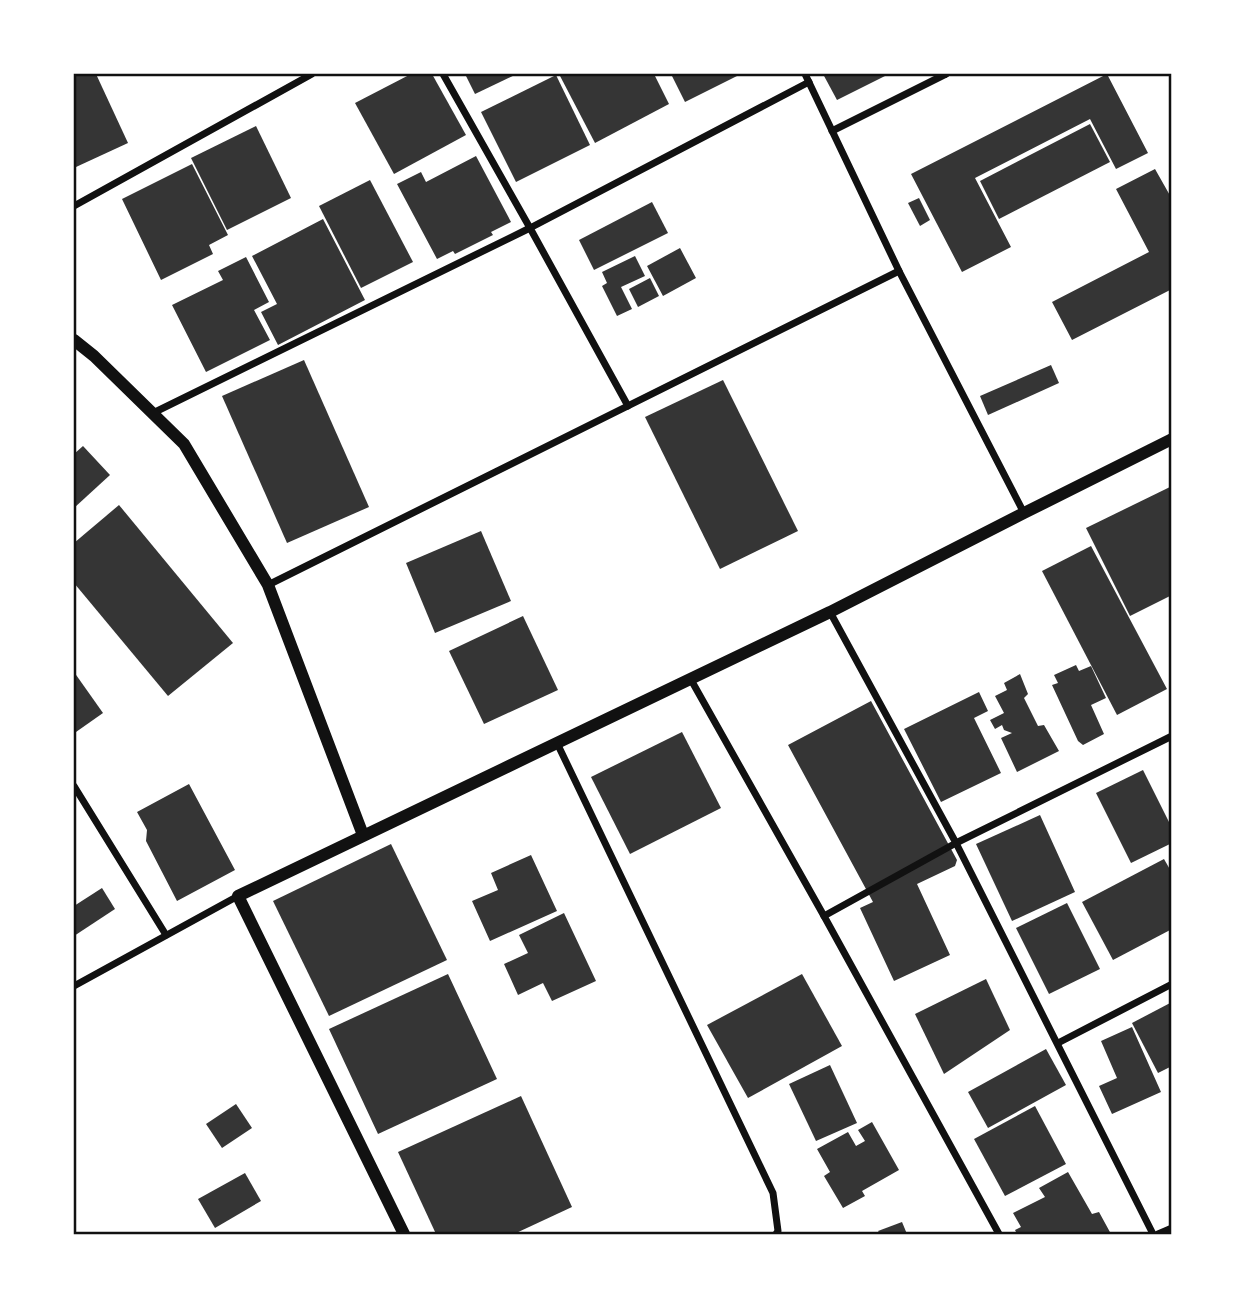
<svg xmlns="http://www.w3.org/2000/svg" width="1245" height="1308" viewBox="0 0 1245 1308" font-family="Arial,sans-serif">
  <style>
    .building { fill: #353535 }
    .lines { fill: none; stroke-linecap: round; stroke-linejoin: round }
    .minor { stroke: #111; stroke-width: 7 }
    .tertiary { stroke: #111; stroke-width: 12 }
    .neatline { fill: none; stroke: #111; stroke-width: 2.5 }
  </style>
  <rect width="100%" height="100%" fill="#fff"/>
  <!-- building -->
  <g class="building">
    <polygon points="74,74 96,74 128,143 76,167 74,162"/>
    <polygon points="411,74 432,74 466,135 394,174 355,103"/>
    <polygon points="465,74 517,74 475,94"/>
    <polygon points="559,74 654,74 669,104 595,143"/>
    <polygon points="671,74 741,74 685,102"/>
    <polygon points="823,74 889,74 837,100"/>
    <polygon points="1107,74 1148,153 1116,169 1090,119 975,178 1011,247 962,272 911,174"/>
    <polygon points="556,75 590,145 516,182 481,112"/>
    <polygon points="1090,124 1110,162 999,219 980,181"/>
    <polygon points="256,126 291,198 227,230 191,158"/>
    <polygon points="476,156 511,222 491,232 493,235 455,254 453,251 437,259 397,184 421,172 426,182"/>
    <polygon points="192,164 228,235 209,245 213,254 161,280 122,199"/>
    <polygon points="1155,169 1172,199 1172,289 1072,340 1052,302 1149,252 1116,189"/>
    <polygon points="370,180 413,262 361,288 319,206"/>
    <polygon points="919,198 930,220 920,226 908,203"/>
    <polygon points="652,202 668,233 594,270 579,240"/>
    <polygon points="323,219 365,300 278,345 261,312 277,304 252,256"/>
    <polygon points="680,248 696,278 663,296 647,266"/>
    <polygon points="635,256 645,276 621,287 632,309 617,316 602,286 607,283 602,272"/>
    <polygon points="246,257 269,302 254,310 270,340 206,372 172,305 223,280 218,271"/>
    <polygon points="650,278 659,296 638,307 629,289"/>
    <polygon points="304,360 369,507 287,543 222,396"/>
    <polygon points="1051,365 1059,383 988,415 980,396"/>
    <polygon points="723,380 798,531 720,569 645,417"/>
    <polygon points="83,446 110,475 74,508 74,454"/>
    <polygon points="1172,486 1172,595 1130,616 1086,528"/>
    <polygon points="119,505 233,643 168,696 74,583 74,543"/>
    <polygon points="481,531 511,601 435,633 406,563"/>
    <polygon points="1091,546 1167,689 1117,715 1042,571"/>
    <polygon points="523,616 558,690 484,724 449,651"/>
    <polygon points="1076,665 1079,671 1091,666 1106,698 1091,705 1104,734 1083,745 1078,741 1052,685 1058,683 1054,675"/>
    <polygon points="74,672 103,713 76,732 74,729"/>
    <polygon points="1020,674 1028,694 1024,698 1038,726 1044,725 1059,751 1017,772 1001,738 1012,733 1004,730 1002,725 995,729 990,720 1004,713 995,696 1007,690 1004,683"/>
    <polygon points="979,692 988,711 974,718 1001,773 941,802 904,729"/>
    <polygon points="871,701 957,860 955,866 917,884 950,955 894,981 860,908 873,902 788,745"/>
    <polygon points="682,732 721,808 630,854 591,777"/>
    <polygon points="1143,770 1172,828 1172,843 1131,863 1096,793"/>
    <polygon points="189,784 235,870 177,901 146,841 147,830 137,812"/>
    <polygon points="1040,815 1075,892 1012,921 976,844"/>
    <polygon points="391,844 447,960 329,1016 273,901"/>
    <polygon points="531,855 557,911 490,941 472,901 498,890 491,873"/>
    <polygon points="1164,859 1172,873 1172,929 1113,960 1082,902"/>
    <polygon points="102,888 115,909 74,936 74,906"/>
    <polygon points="1067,903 1100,969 1049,994 1016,928"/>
    <polygon points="564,913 596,981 552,1001 543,983 518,995 504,964 528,953 519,935"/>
    <polygon points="448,974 497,1079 378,1134 329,1029"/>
    <polygon points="802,974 842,1046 748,1098 707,1025"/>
    <polygon points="986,979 1010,1030 944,1074 915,1014"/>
    <polygon points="1172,1002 1172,1066 1158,1073 1132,1023"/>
    <polygon points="1132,1027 1161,1092 1112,1114 1099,1086 1117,1078 1101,1041"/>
    <polygon points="1046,1049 1066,1085 988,1128 968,1092"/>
    <polygon points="830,1065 857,1123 816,1141 789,1084"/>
    <polygon points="521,1096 572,1207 514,1234 436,1234 398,1152"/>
    <polygon points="236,1104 252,1128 222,1148 206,1124"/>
    <polygon points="1035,1106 1066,1164 1005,1196 974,1139"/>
    <polygon points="872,1122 899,1170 862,1191 865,1196 843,1208 824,1176 830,1172 817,1149 848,1132 856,1146 865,1141 858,1130"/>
    <polygon points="1068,1172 1092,1214 1099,1212 1111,1234 1017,1234 1015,1230 1021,1227 1013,1213 1045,1197 1039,1188"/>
    <polygon points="245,1173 261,1201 215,1228 198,1199"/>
    <polygon points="902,1222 907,1234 880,1234 878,1231"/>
  </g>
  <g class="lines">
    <!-- minor -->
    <g class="minor">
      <polyline points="805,74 899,271 1024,513"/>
      <polyline points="832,131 946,74"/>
      <polyline points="74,206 312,74"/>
      <polyline points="628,406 530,228 809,82"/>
      <polyline points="153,413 530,228 443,74"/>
      <polyline points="268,585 899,271"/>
      <polyline points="830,612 956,843 1153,1234"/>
      <polyline points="690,678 824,916 999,1234"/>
      <polyline points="557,743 773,1193 778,1231 776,1234"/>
      <polyline points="74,786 166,935"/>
      <polyline points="824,916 956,843 1172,736"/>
      <polyline points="74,986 238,896"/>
      <polyline points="1058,1043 1172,984"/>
      <polyline points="1158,1234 1172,1228"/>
    </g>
    <!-- tertiary -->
    <g class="tertiary">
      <polyline points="74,340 94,356 184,444 268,585 363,835"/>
      <polyline points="404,1234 238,896 830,612 1024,513 1172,439"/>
    </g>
  </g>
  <!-- border -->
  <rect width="1245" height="1308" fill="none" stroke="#ffffff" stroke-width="150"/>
  <rect x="75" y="75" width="1095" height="1158" class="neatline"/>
</svg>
